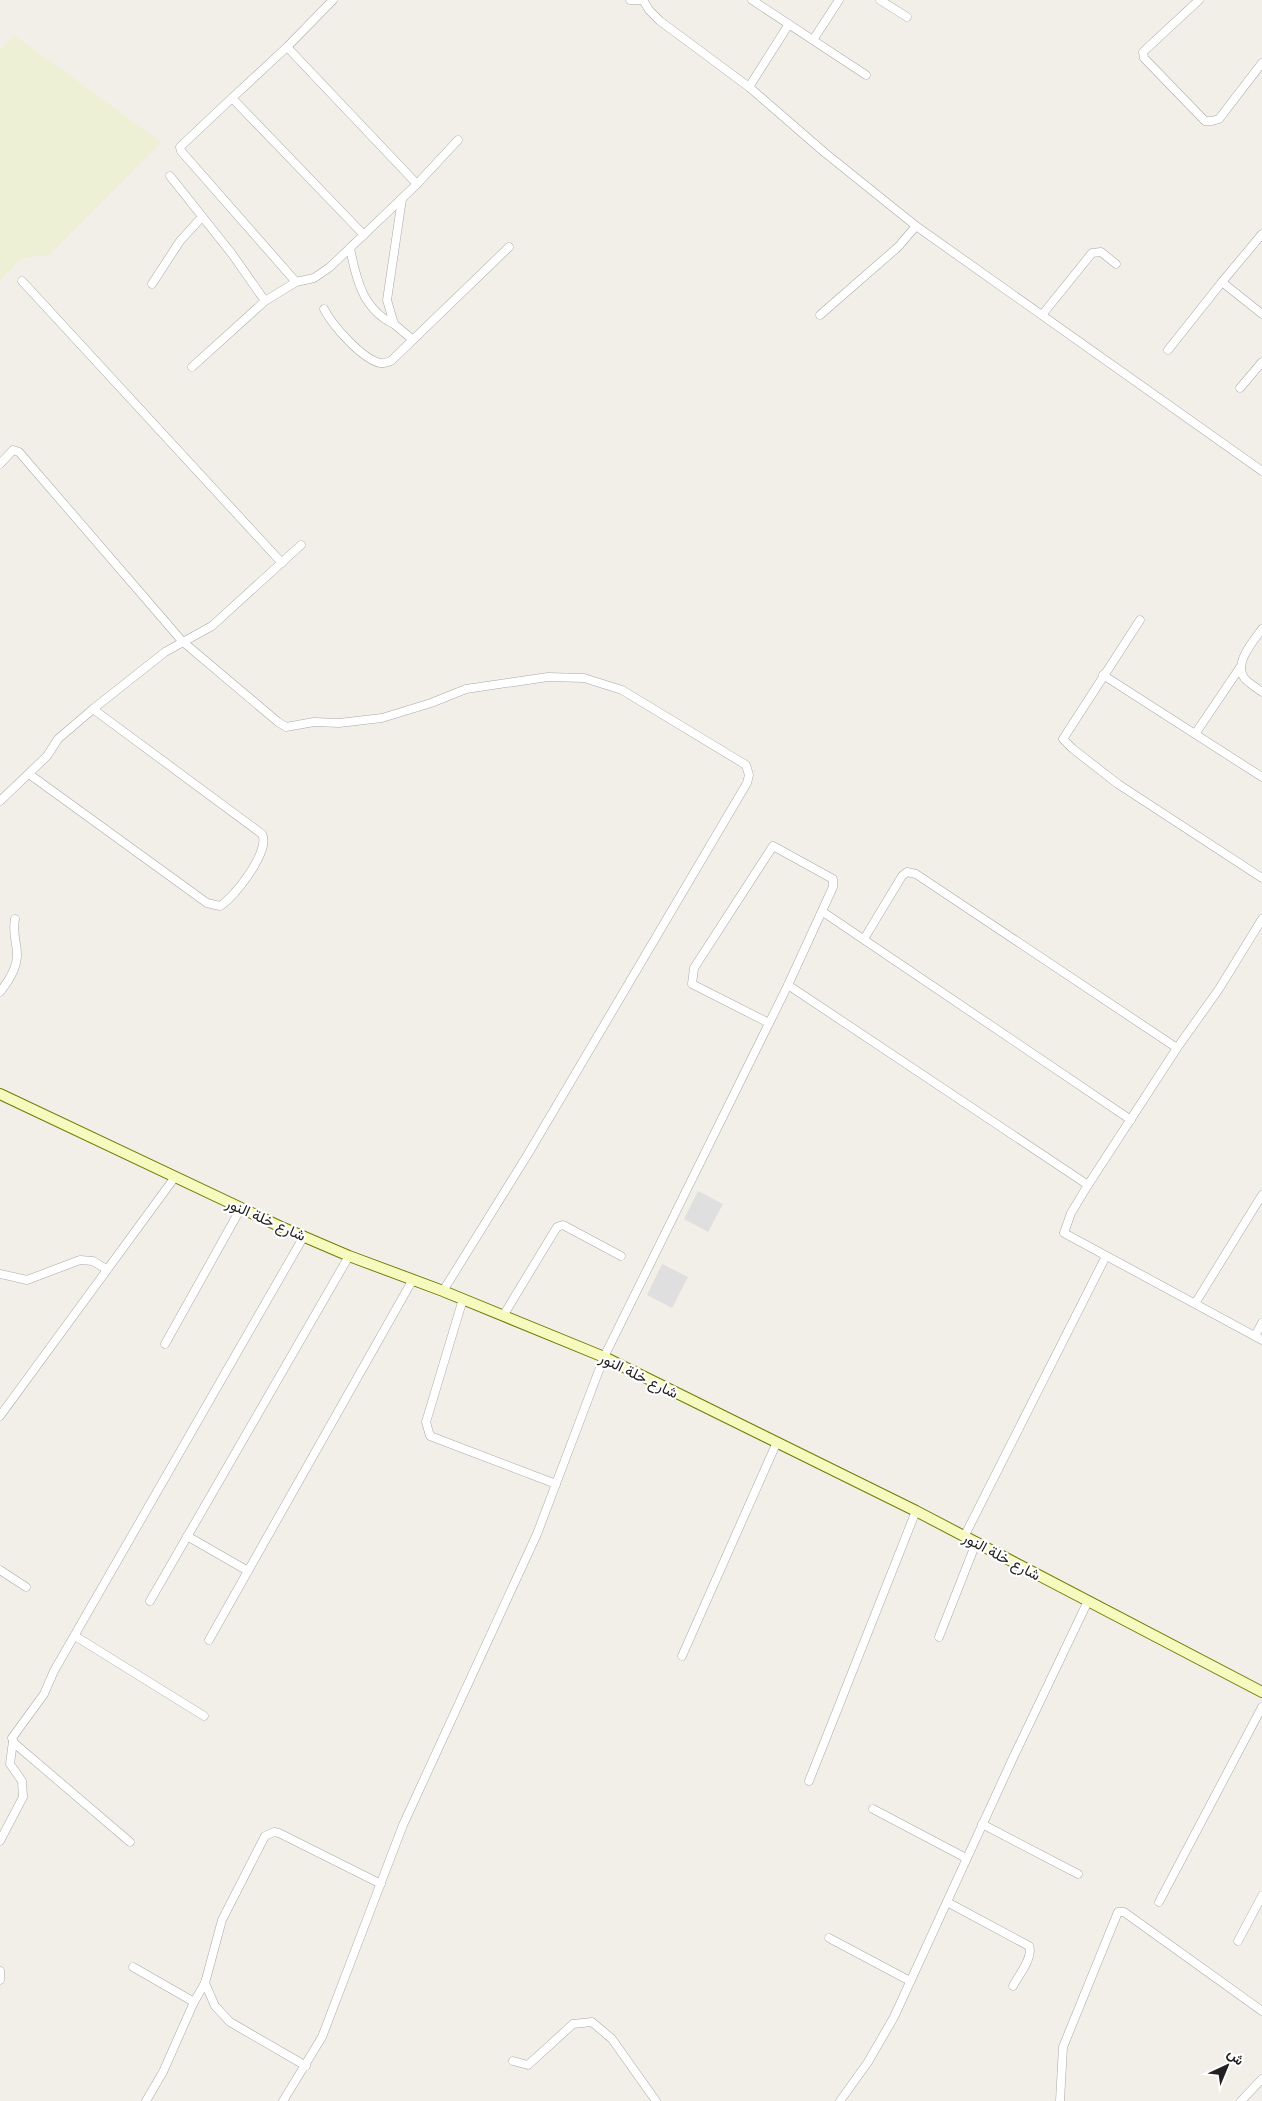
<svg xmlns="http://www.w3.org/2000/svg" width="1262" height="2101" viewBox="0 0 1262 2101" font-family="Mulish,Vazirmatn,sans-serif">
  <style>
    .residential { fill: #e0dfdf }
    .farmland { fill: #eef0d5 }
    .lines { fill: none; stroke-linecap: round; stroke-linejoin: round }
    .street-casing { stroke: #a9a9a9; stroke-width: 9 }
    .secondary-casing { stroke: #707d05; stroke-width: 12 }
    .street { stroke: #fff; stroke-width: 8 }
    .secondary { stroke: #f7fabf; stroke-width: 10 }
    .labels { text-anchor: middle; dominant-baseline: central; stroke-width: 4.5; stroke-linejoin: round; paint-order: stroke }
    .street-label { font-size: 15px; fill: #222; stroke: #fff }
  </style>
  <rect width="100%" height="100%" fill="#f2efe9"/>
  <!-- residential -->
  <g class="residential">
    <polygon points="698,1191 723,1204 708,1232 684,1219"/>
    <polygon points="662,1264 688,1277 672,1308 647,1295"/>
  </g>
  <!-- farmland -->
  <polygon class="farmland" points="14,35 161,142 49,255 21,258 0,281 0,51"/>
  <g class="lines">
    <!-- street casing -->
    <g class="street-casing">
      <g id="street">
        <polyline points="333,0 287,47 232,98 364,235"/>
        <polyline points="630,0 639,0"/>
        <polyline points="643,0 649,10 660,21 749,87 824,152 916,226 1262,471"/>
        <polyline points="752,0 866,75"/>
        <polyline points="880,0 907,17"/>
        <polyline points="1199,0 1143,52 1144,58 1205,121 1212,121 1219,119 1262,63"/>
        <polyline points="813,40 839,0"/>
        <polyline points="287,47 417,184"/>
        <polyline points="749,87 789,24"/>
        <polyline points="232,98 180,147 181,151 296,282"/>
        <polyline points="170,176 232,254 265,301"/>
        <polyline points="402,199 387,300 394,324 413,340"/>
        <path d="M350 248C356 279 363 310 394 324"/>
        <polyline points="22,281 282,563"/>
        <polyline points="1222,282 1262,234"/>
        <polyline points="152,284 180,241 202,217"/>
        <path d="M324 309C332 325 362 359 380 363 383 364 388 362 391 361L509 247"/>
        <polyline points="820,315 898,247 916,226"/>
        <polyline points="1042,315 1092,253 1101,252 1116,264"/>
        <polyline points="1168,350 1222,282 1262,314"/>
        <polyline points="192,367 265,301 296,282 314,278 330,267 417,184 458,140"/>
        <polyline points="1240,388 1262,362"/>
        <polyline points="0,464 13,450 19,452 182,641 278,722 286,727 314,722 339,723 382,718 431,703 466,689 548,677 584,678 622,690 746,765 749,775 747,783 528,1154 443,1291"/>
        <polyline points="1140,620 1063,739 1073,749 1118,784 1262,878"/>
        <path d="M1262 629C1254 640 1235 662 1243 676 1246 682 1257 688 1262 692"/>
        <polyline points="1103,675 1262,777"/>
        <polyline points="1195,734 1241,666"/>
        <path d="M29 774 207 903 220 906C235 897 271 850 262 834L93 709"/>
        <polyline points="0,801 47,756 58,739 93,709 165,652 212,626 301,545"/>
        <polyline points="823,912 1131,1120"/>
        <polyline points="1262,919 1219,989 1177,1048 1088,1185 1071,1213 1064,1233 1262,1340"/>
        <polyline points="864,939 902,876 907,872 916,874 1177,1048"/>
        <polyline points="788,985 1088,1185"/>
        <path d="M0 992C8 982 17 969 17 955 17 942 12 933 15 919"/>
        <polyline points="0,1274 27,1280 80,1260 93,1261 106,1269"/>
        <polyline points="463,1299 426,1422 430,1436 556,1484"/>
        <polyline points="1196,1302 1262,1195"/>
        <polyline points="503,1316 557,1227 563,1225 621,1256"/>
        <polyline points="1255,1336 1262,1323"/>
        <polyline points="165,1344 241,1208"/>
        <polyline points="0,1416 175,1177"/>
        <polyline points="187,1536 248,1571"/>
        <polyline points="964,1537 1106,1256"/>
        <polyline points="0,1570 26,1587"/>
        <polyline points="150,1601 349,1256"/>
        <polyline points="75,1636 204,1716"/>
        <polyline points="939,1637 976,1543"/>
        <polyline points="209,1640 412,1281"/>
        <polyline points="682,1656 777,1442"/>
        <polyline points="809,1781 916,1511"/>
        <polyline points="873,1809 966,1858"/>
        <polyline points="982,1824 1078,1874"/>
        <polyline points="0,1841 23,1797 22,1781 10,1764 13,1741"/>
        <polyline points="130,1842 14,1743 12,1738 44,1694 54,1671 304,1236"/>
        <path d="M947 1902 1029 1946C1034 1957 1018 1976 1013 1986"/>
        <polyline points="1159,1902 1262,1707"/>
        <polyline points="829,1938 910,1981"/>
        <polyline points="1238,1941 1262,1896"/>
        <polyline points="133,1967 194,2002 163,2072 146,2101"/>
        <polyline points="0,1971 0,1980"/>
        <polyline points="205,1983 215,2006 230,2022 306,2066"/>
        <polyline points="194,2002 205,1983 222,1920 265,1836 274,1832 279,1833 381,1884"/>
        <polyline points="513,2061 528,2065 573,2024 592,2022 612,2039 656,2101"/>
        <polyline points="283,2101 322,2037 403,1825 537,1534 604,1357 788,985 833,887 833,879 773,846 694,968 692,984 769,1023"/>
        <polyline points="840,2101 868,2062 894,2017 1013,1758 1088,1601"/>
        <polyline points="1060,2101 1063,2047 1118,1912 1124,1912 1262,2011"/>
        <polyline points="1241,2101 1262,2079"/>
      </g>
    </g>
    <!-- secondary casing -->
    <g class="secondary-casing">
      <polyline id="secondary" points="0,1094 279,1226 349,1256 443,1291 604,1357 916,1511 1262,1692"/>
    </g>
    <!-- street -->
    <use href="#street" class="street"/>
    <!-- secondary -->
    <use href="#secondary" class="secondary"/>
  </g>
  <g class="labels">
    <!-- street labels -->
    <g class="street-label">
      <text transform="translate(266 1219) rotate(24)">شارع خلة النور</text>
      <text transform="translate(639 1375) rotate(26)">شارع خلة النور</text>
      <text transform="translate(1002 1556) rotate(28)">شارع خلة النور</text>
    </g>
  </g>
  <!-- north arrow -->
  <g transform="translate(1227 2066) rotate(44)" stroke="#ffffff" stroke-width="4" paint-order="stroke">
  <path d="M0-4L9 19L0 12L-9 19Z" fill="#222222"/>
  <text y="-8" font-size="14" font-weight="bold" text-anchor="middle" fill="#222222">ش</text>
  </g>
</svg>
